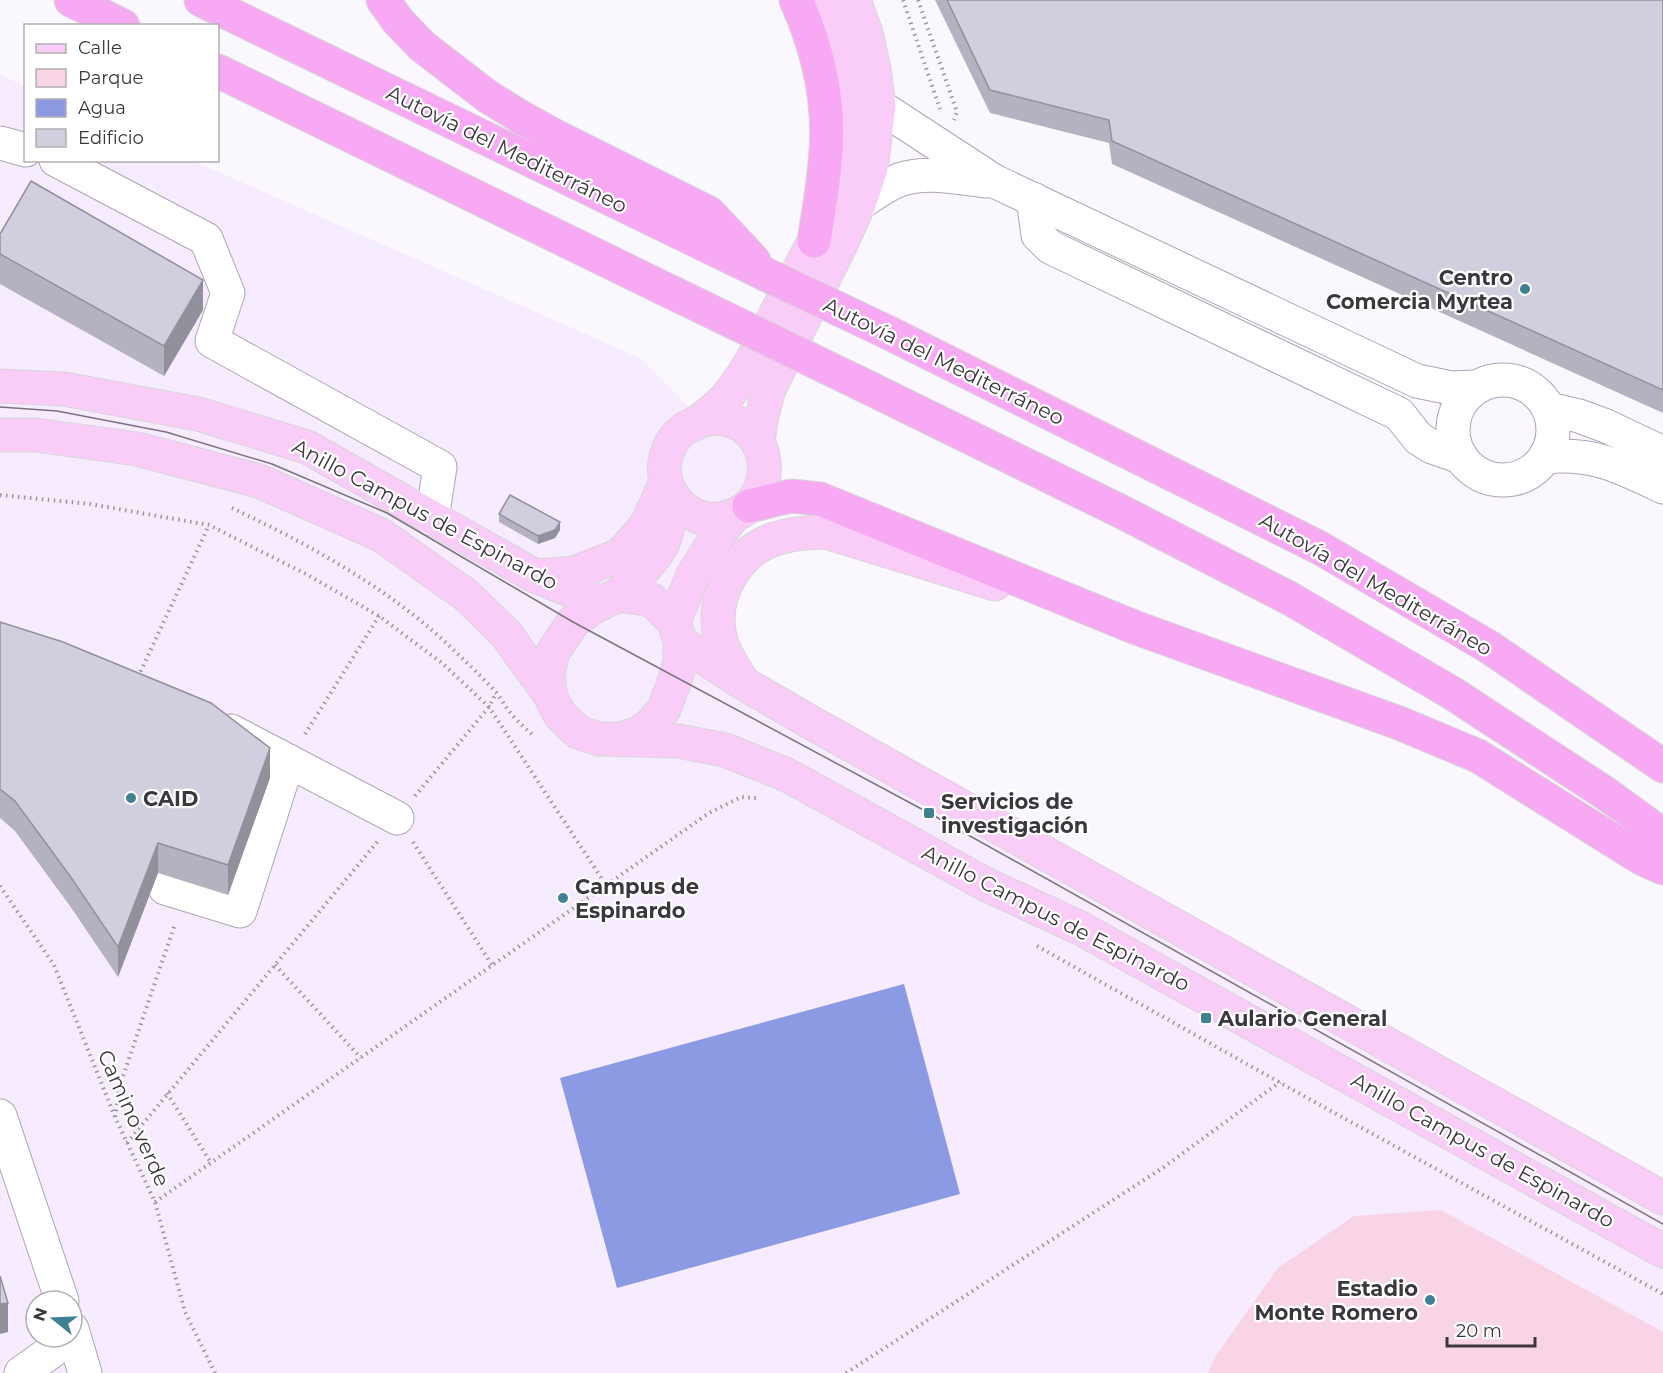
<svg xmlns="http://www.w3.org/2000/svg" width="1663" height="1373" viewBox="0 0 1663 1373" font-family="Montserrat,sans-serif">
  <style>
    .built { fill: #f6ebff; fill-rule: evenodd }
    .green { fill: #f8d4e6 }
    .water { fill: #8b9ae2 }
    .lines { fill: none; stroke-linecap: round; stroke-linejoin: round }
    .minor-casing { stroke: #ada6b3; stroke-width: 35 }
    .major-casing { stroke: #d8d7d8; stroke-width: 35 }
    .highway-casing { stroke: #d8d7d8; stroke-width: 35 }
    .path { stroke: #99969c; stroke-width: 4; stroke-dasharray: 1.5 4.5; stroke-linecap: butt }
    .minor { stroke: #fff; stroke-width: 33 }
    .major { stroke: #faccf8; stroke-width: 33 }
    .highway { stroke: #f7aaf3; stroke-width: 33 }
    .tram { stroke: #78757a; stroke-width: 1.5 }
    .highway-bridge-casing { stroke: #d8d7d8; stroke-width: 35; stroke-linecap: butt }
    .highway-bridge { stroke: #f7aaf3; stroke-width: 33 }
    .wall { fill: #b4b2be }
    .shaded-wall { fill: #92919b }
    .building { fill: #d1cfdd; stroke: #92919b; stroke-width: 1.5 }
    .poi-dot { fill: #408093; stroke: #fff; stroke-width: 2 }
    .labels { text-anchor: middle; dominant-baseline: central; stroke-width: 4.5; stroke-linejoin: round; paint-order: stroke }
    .street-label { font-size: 21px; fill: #3b383d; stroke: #fff }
    .poi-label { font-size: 21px; font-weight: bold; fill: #3b383d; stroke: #fff; text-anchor: start }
  </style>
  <rect width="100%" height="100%" fill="#fbf7fe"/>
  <!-- built -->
  <path class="built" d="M0 75 25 86 26 160 194 161 640 358 701 420 764 458 692 577 718 607 743 683 1663 1198V1373H0ZM36 1301H72V1337H36Z"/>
  <!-- green -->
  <polygon class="green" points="1441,1210 1663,1332 1663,1373 1208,1373 1215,1357 1278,1268 1354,1216"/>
  <!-- water -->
  <polygon class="water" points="904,984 960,1194 617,1288 560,1078"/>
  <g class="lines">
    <!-- minor casing -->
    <g class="minor-casing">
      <g id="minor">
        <polyline points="879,106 994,181 1417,381 1451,388 1476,387"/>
        <polyline points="0,143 26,150"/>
        <polyline points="56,160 206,239 228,293 212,341 440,467 432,519"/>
        <polyline points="1033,199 1038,235 1050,247 1399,414 1418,438 1432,447 1461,457"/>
        <path d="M859 204C871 196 884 186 899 180 926 170 958 178 987 181"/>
        <circle cx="1503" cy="430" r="50"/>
        <polyline points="1549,409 1579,416 1606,426 1663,453"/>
        <path d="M1545 457C1593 452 1621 467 1663 487"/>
        <polyline points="231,731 397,818"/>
        <polyline points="165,888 240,911 288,761"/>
        <polyline points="0,1116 62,1301"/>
        <polyline points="72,1329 85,1373"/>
        <polyline points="21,1373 72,1337"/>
      </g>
    </g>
    <!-- major casing -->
    <g class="major-casing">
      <g id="major">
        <polyline points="0,386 64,389 198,414 307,447 535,576 602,603"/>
        <path d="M701 420C706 420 713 418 719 418 779 424 780 512 719 519 688 523 660 492 665 461 667 449 675 434 686 428 691 425 697 423 702 419 710 413 719 405 726 398 751 369 767 330 785 296 795 277 805 259 815 240 820 231 826 222 830 212 862 135 846 76 823 0"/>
        <polyline points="0,435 36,435 137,449 259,481 381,535 466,595 506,634 550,695 560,715 578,732 599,739 678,741 725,750 787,775 985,884 1080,928 1663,1251"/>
        <polyline points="758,442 761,420 769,389 841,244 859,204 871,168 879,106 874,69 866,33 854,0"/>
        <polyline points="537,576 574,573 620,555 646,526 666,482"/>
        <path d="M618 595C631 583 654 560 662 545 669 530 670 513 673 498"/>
        <polyline points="674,622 692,577 712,544 734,515"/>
        <polyline points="680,642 743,683 812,723 1663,1198"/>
        <path d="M742 681C733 666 721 649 719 631 713 593 738 551 775 539 792 533 808 532 826 532L995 584"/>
        <polyline points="550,695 548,673 553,652 573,622 592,608 618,595 652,600 674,622 680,642 680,660 676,677 664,709 650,725 641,732 621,739"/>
      </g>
    </g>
    <!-- highway casing -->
    <g class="highway-casing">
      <g id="highway">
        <polyline points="71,0 123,26"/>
        <polyline points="201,0 765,274"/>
        <polyline points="383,0 398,21 422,46 487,96 519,116 555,136 709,213 754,261"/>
        <path d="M796 0C819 51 831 107 825 162 823 189 818 215 814 241"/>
        <polyline points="218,71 671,292"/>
        <polyline points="887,332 1320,548 1489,647 1663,766"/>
        <polyline points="861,384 1122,512 1289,598 1452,693 1605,793 1663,835"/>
        <polyline points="749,506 791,496 820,499 1134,627 1399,723 1478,756 1641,858 1663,868"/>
      </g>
    </g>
    <!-- path -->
    <g class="path">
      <polyline points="903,0 940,109"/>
      <polyline points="918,0 957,112 954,120"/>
      <polyline points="0,495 90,504 209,525 306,574 379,616 442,663 489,707 606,885"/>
      <path d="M232 508C306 543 381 584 442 639 460 656 478 673 495 691 502 699 506 709 514 717 520 724 527 730 534 736"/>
      <polyline points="138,677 209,525"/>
      <polyline points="305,734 379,616"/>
      <polyline points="415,796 489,707 496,693"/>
      <polyline points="413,842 492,965"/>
      <polyline points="0,886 54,965 115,1117 155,1202 185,1312 215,1373"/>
      <polyline points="1037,946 1302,1095 1663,1294"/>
      <polyline points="275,965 361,1058"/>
      <polyline points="167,1093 211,1163"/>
      <polyline points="115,1117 120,1085 175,924"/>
      <polyline points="127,1143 378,841"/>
      <polyline points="155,1202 709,813 741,797 756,798"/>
      <polyline points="846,1373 1164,1167 1280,1082"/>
    </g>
    <!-- minor -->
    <use href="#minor" class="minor"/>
    <!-- major -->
    <use href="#major" class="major"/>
    <!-- highway -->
    <use href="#highway" class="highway"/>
    <!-- tram -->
    <polyline class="tram" points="0,407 57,411 166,432 272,464 387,513 573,622 929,813 1663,1224"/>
    <!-- highway-bridge casing -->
    <g class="highway-bridge-casing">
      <g id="highway-bridge">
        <polyline points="765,274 887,332"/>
        <polyline points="671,292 861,384"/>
      </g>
    </g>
    <!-- highway-bridge -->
    <use href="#highway-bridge" class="highway-bridge"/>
  </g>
  <!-- wall -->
  <g class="wall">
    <polygon points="935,0 1663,0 1663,413 1112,164 1109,143 990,113"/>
    <polygon points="0,234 203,310 164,376 0,284"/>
    <polygon points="499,514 560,530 555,538 538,544 499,522"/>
    <polygon points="0,622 270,778 228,895 158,873 118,977 70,906 15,831 0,818"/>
  </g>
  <!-- shaded-wall -->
  <g class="shaded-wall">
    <polygon points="203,280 203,310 164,376 164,346"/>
    <polygon points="560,522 560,530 555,538 538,544 538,536"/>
    <polygon points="270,748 270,778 228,895 228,865"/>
    <polygon points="158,843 158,873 118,977 118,947"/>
    <polygon points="8,1303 8,1332 0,1334 0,1304"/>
  </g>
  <!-- building -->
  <g class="building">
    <polygon points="947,0 1663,0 1663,390 1112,141 1109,120 990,90"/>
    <polygon points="31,181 203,280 164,346 0,254 0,234"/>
    <polygon points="510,495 560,522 555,530 538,536 499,514"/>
    <polygon points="0,622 63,642 211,703 270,748 228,865 158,843 118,947 70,876 15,801 0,789"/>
    <polygon points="0,1276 8,1303 0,1304"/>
  </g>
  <!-- markers -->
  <g class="poi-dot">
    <circle cx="1525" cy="289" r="6"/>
    <circle cx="131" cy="798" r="6"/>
    <rect x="923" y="807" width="12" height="12" rx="3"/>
    <circle cx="563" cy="898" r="6"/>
    <rect x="1200" y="1012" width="12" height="12" rx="3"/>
    <circle cx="1430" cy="1300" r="6"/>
  </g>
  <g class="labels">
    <!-- street labels -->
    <g class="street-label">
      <text transform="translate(507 149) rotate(26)">Autovía del Mediterráneo</text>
      <text transform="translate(944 361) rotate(26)">Autovía del Mediterráneo</text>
      <text transform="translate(425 514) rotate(28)">Anillo Campus de Espinardo</text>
      <text transform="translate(1376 584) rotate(30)">Autovía del Mediterráneo</text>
      <text transform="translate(1056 918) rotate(27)">Anillo Campus de Espinardo</text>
      <text transform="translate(134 1118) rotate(66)">Camino verde</text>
      <text transform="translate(1483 1150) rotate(29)">Anillo Campus de Espinardo</text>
    </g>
    <!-- poi labels -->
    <g class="poi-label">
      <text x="1513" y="277" text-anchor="end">Centro<tspan x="1513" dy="24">Comercia Myrtea</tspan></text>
      <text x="143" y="798">CAID</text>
      <text x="941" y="801">Servicios de<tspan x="941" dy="24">investigación</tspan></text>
      <text x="575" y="886">Campus de<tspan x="575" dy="24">Espinardo</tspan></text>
      <text x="1218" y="1018">Aulario General</text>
      <text x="1418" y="1288" text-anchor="end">Estadio<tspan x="1418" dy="24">Monte Romero</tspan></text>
    </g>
  </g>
  <!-- legend -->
  <rect x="24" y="24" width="195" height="138" fill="#ffffff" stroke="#b1afb1" stroke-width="1.5"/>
  <rect x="36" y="44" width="30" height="9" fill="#faccf8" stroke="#b1afb1" stroke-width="1.5"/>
  <text x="78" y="54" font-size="18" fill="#3b383d">Calle</text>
  <rect x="36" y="69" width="30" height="18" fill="#f8d4e6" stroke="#b1afb1" stroke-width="1.5"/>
  <text x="78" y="84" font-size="18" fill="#3b383d">Parque</text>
  <rect x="36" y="99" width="30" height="18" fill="#8b9ae2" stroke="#b1afb1" stroke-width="1.5"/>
  <text x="78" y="114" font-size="18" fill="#3b383d">Agua</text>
  <rect x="36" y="129" width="30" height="18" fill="#d1cfdd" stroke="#b1afb1" stroke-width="1.5"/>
  <text x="78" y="144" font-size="18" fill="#3b383d">Edificio</text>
  <!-- north arrow -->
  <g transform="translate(54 1319) rotate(288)"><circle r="28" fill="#ffffff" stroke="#b1afb1" stroke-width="1.5"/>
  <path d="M0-4.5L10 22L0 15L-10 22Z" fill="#408093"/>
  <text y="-9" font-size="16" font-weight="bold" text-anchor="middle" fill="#3b383d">N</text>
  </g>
  <!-- scale -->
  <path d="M1447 1337v9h88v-9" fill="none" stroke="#3b383d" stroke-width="3"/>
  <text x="1456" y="1337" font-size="18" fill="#3b383d" stroke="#ffffff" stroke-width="4.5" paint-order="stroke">20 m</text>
</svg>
